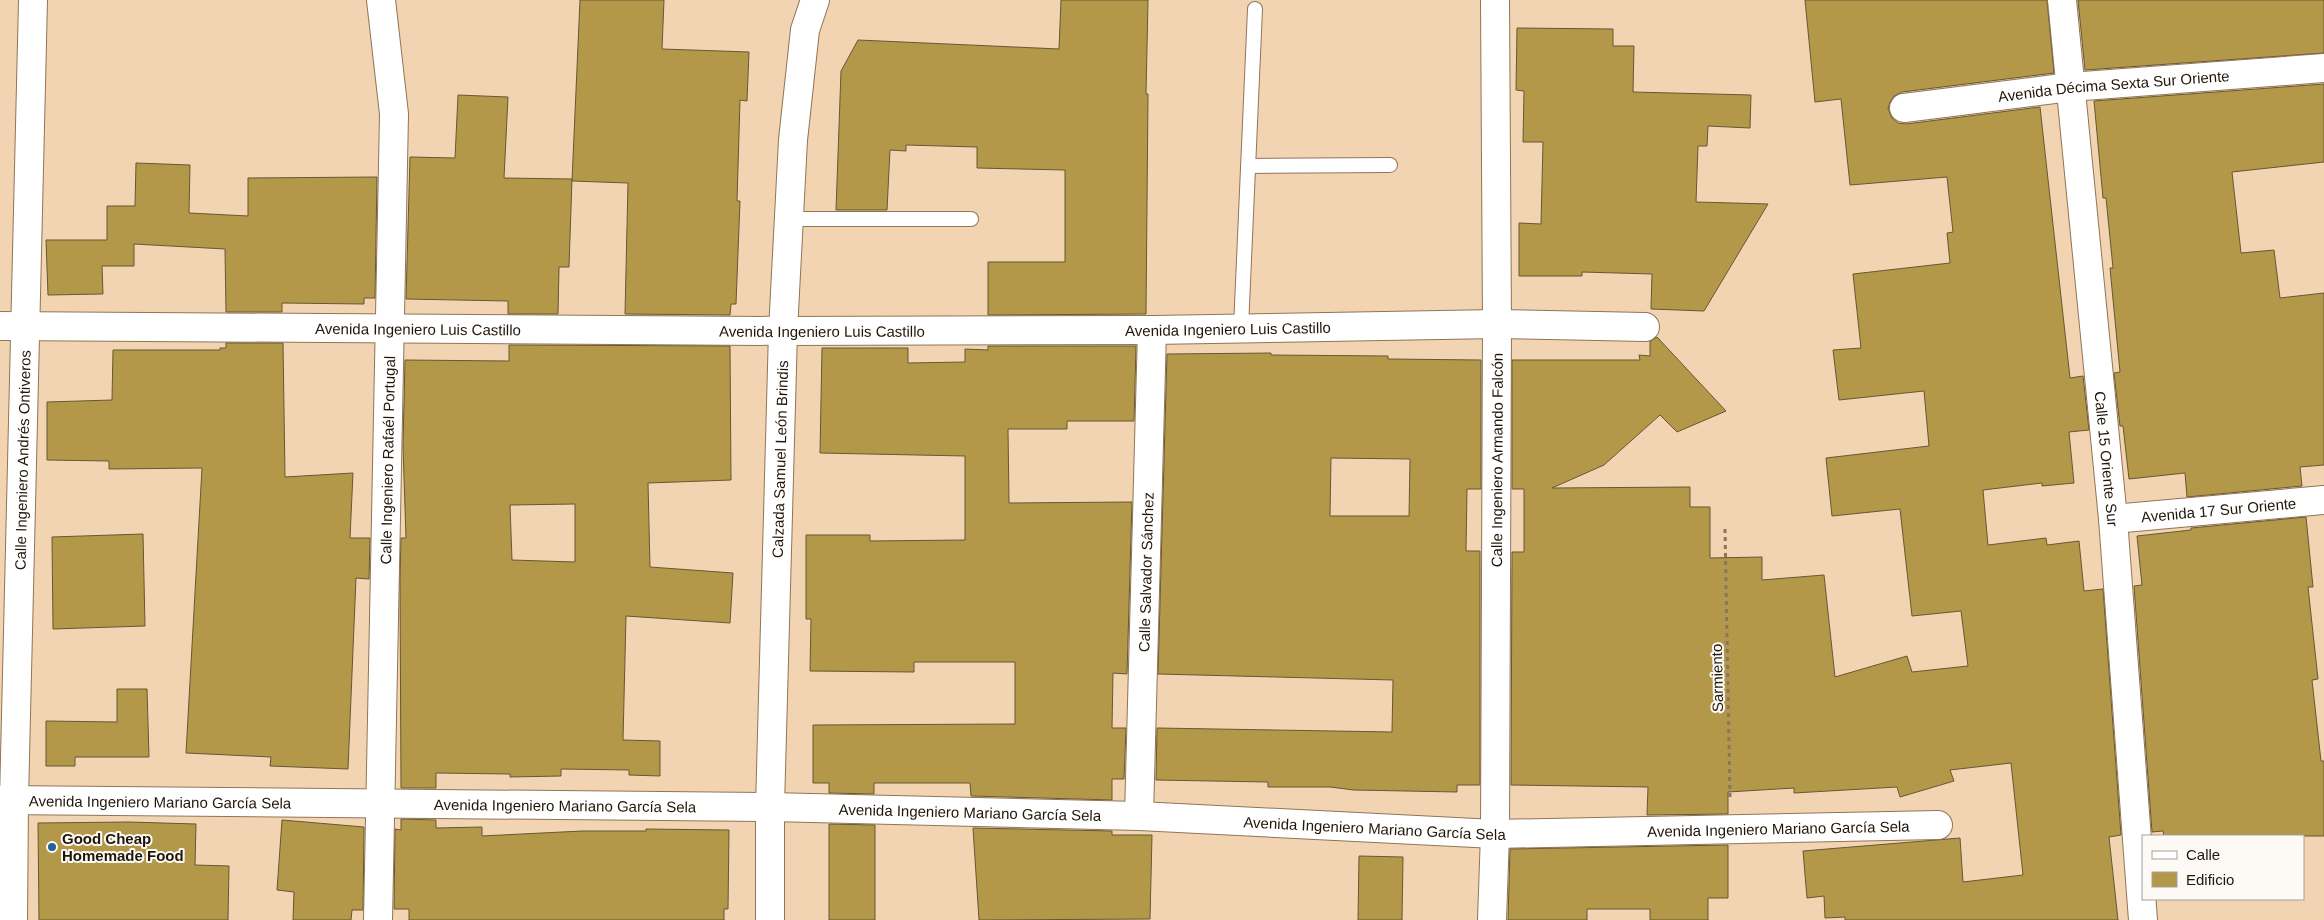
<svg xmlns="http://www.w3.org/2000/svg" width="2324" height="920" viewBox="0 0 2324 920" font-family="Helvetica,sans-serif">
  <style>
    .building { fill: #b39849; stroke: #655833; fill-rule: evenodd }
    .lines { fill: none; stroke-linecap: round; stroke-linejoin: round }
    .lane-casing { stroke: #907556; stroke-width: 16 }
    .street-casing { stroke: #907556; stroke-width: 30 }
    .secondary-casing { stroke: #907556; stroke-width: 30 }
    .path { stroke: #8a755e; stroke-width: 3; stroke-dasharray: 4 4; stroke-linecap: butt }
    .lane { stroke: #fff; stroke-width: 14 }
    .street { stroke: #fff; stroke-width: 28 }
    .secondary { stroke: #fff; stroke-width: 28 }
    .poi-dot { fill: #276098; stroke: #fdfaf6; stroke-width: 2 }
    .labels { text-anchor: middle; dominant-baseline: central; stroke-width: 4; stroke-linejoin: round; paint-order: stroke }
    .street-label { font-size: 15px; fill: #21160a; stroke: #fdfaf6 }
    .poi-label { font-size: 15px; font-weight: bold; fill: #21160a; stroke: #fdfaf6; text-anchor: start }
  </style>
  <rect width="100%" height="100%" fill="#f2d4b2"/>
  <!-- building -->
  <g class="building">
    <polygon points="580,0 664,0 662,49 749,52 747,101 740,100 737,201 740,201 736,304 731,304 730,315 625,314 628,183 572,181"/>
    <polygon points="1061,0 1148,0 1146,94 1148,94 1146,314 988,315 988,262 1065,262 1065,170 977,168 977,147 906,145 906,151 890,150 887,210 836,210 841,71 858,40 1059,49"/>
    <polygon points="1805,0 2047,0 2054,73 1902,92 1894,96 1890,102 1888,109 1892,118 1898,123 1906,124 2040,107 2070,378 2083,376 2089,430 2069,432 2074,483 2042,486 2042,483 1983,490 1988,545 2046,538 2047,545 2079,541 2084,591 2103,589 2121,835 2109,837 2118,920 1845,920 1845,917 1825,918 1824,896 1807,898 1803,851 1960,838 1963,882 2023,875 2011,763 1950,770 1954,781 1900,797 1897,787 1794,793 1794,788 1728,792 1728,814 1647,815 1648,787 1511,785 1512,552 1524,552 1524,489 1512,489 1512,360 1640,360 1639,355 1650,356 1650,341 1657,337 1726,411 1677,432 1660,415 1604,465 1552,488 1690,487 1690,507 1710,507 1710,558 1762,557 1762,580 1824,575 1835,677 1907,656 1912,672 1968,666 1961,611 1912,616 1900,509 1832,516 1826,458 1929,446 1924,391 1839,400 1833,350 1861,348 1853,274 1950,263 1947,233 1953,232 1947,177 1850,185 1841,99 1815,102"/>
    <polygon points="2078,0 2324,0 2324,53 2085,70"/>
    <polygon points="1517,28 1613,29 1613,46 1634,46 1633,92 1751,95 1750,128 1708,126 1707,146 1698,146 1696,202 1768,204 1704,311 1651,309 1652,274 1582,272 1582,276 1519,276 1519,223 1541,224 1543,142 1523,142 1524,91 1516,90"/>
    <polygon points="2324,84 2324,162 2232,172 2241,253 2274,250 2280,298 2324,293 2324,465 2300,467 2302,486 2187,497 2185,473 2129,479 2123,426 2120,426 2114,373 2120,372 2110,268 2113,268 2106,198 2103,198 2094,101"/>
    <polygon points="458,95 508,97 504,178 572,179 569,267 559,267 558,314 508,314 508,301 406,299 410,157 455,158"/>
    <polygon points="136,163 190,165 189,213 248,216 248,178 377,177 375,298 364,298 364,304 282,303 282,312 226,312 225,249 134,244 134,266 102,266 103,294 48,295 46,240 107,240 107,206 135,206"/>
    <polygon points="226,343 283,343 285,477 353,473 350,538 370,538 369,579 356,578 348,769 270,766 271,757 186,753 202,468 109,469 109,461 47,460 47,402 112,400 113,350 220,350 220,348 226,348"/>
    <path d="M509 345 730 346 731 480 648 483 650 567 733 573 730 623 626 616 623 740 660 741V776L629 775V770L561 769V776L510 777V774L436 773V788H401L400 579 401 538H406L403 446 405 360 509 361ZM575 504V562L512 560 510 505Z"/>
    <polygon points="988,346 1136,346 1134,421 1067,421 1067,429 1008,429 1009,503 1132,502 1127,674 1113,673 1112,728 1126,728 1124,779 1112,779 1112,800 971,796 970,783 874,783 874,794 829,793 829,783 813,783 813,725 1015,724 1015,662 914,662 914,672 810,671 811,619 806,619 806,535 870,535 870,541 965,540 965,456 820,453 822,348 908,348 908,363 965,362 965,349 988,350"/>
    <path d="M1271 353V355L1388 356V359L1481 360V489H1467L1466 551H1480V785H1457V792L1354 790 1330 787H1268V782L1156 780 1157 728 1392 732 1393 680 1158 674 1167 354ZM1331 458 1410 459 1409 516H1330Z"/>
    <polygon points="2306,517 2313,587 2308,587 2318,679 2312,680 2321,761 2324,761 2324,836 2164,836 2163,831 2152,832 2134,586 2142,585 2137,536 2191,530 2191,528"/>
    <polygon points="143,534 145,626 53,629 52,537"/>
    <polygon points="117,689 147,689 149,757 75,757 75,766 46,766 46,721 117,722"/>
    <polygon points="401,819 436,820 436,828 482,827 482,836 582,831 646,831 646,829 729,830 728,909 724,909 724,920 409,920 409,909 394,909 395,829 401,830"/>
    <polygon points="282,820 364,827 363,910 352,910 351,920 293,920 294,892 277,890"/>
    <polygon points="129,822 196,824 195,865 229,866 228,920 39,920 38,823"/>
    <polygon points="829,824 875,825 875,920 829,920"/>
    <polygon points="973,828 1112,831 1112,835 1152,835 1150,919 979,920"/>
    <polygon points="1728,845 1728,898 1708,898 1708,920 1650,920 1650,909 1587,909 1587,920 1508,920 1510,849"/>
    <polygon points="1359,856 1403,857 1402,920 1358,920"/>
  </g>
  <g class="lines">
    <!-- lane casing -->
    <g class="lane-casing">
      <g id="lane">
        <polyline points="1248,166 1390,165"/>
        <polyline points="789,219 971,219"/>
        <polyline points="1241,328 1255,9"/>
      </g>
    </g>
    <!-- street casing -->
    <g class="street-casing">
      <g id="street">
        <path id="s1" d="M2062 0 2113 519 2143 920"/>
        <path id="s2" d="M1904 108 2070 87 2324 68"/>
        <path id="s3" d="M0 326 783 331 1152 330 1497 324 1645 327"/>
        <path id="s4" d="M2113 519 2324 500"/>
        <path id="s5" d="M0 800 770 807 1139 816 1495 834 1938 825"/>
        <path id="s6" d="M1139 816 1152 330"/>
        <path id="s7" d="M13 920 14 800 33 0"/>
        <path id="s8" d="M378 920 394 114 381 0"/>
        <path id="s9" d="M1492 920 1495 834 1497 324 1495 0"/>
      </g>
    </g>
    <!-- secondary casing -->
    <g class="secondary-casing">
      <g id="secondary">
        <path id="s10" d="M770 920V807L783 331 793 140 805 30 815 0"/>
      </g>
    </g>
    <!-- path -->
    <polyline class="path" points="1725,529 1730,797"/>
    <!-- lane -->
    <use href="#lane" class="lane"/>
    <!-- street -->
    <use href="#street" class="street"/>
    <!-- secondary -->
    <use href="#secondary" class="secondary"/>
  </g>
  <!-- markers -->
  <circle class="poi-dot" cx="52" cy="847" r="5"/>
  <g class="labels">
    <!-- street labels -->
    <g class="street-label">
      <text stroke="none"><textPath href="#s2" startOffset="211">Avenida Décima Sexta Sur Oriente</textPath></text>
      <text stroke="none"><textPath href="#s3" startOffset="1228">Avenida Ingeniero Luis Castillo</textPath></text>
      <text stroke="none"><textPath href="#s3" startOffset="418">Avenida Ingeniero Luis Castillo</textPath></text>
      <text stroke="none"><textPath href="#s3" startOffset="822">Avenida Ingeniero Luis Castillo</textPath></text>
      <text stroke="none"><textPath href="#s10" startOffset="461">Calzada Samuel León Brindis</textPath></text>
      <text stroke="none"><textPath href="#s7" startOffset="460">Calle Ingeniero Andrés Ontiveros</textPath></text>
      <text stroke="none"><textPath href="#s8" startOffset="460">Calle Ingeniero Rafaél Portugal</textPath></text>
      <text stroke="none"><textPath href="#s9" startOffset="460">Calle Ingeniero Armando Falcón</textPath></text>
      <text stroke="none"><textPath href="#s1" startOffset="461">Calle 15 Oriente Sur</textPath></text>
      <text stroke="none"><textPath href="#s4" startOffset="106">Avenida 17 Sur Oriente</textPath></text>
      <text stroke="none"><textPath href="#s6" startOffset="244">Calle Salvador Sánchez</textPath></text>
      <text transform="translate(1717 678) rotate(-91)">Sarmiento</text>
      <text stroke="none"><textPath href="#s5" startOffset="160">Avenida Ingeniero Mariano García Sela</textPath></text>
      <text stroke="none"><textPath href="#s5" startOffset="565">Avenida Ingeniero Mariano García Sela</textPath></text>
      <text stroke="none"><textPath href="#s5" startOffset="970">Avenida Ingeniero Mariano García Sela</textPath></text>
      <text stroke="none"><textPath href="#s5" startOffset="1375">Avenida Ingeniero Mariano García Sela</textPath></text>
      <text stroke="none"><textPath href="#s5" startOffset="1779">Avenida Ingeniero Mariano García Sela</textPath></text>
    </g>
    <!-- poi labels -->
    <g class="poi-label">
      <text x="62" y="838">Good Cheap<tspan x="62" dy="17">Homemade Food</tspan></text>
    </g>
  </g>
  <!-- legend -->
  <rect x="2142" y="835" width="162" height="65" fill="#fdfaf6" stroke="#a59f98"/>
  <rect x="2152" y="851" width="25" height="8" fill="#ffffff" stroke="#a59f98"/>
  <text x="2186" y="860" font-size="15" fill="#21160a">Calle</text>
  <rect x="2152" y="872" width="25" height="15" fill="#b39849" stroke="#a59f98"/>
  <text x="2186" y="885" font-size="15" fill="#21160a">Edificio</text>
</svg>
